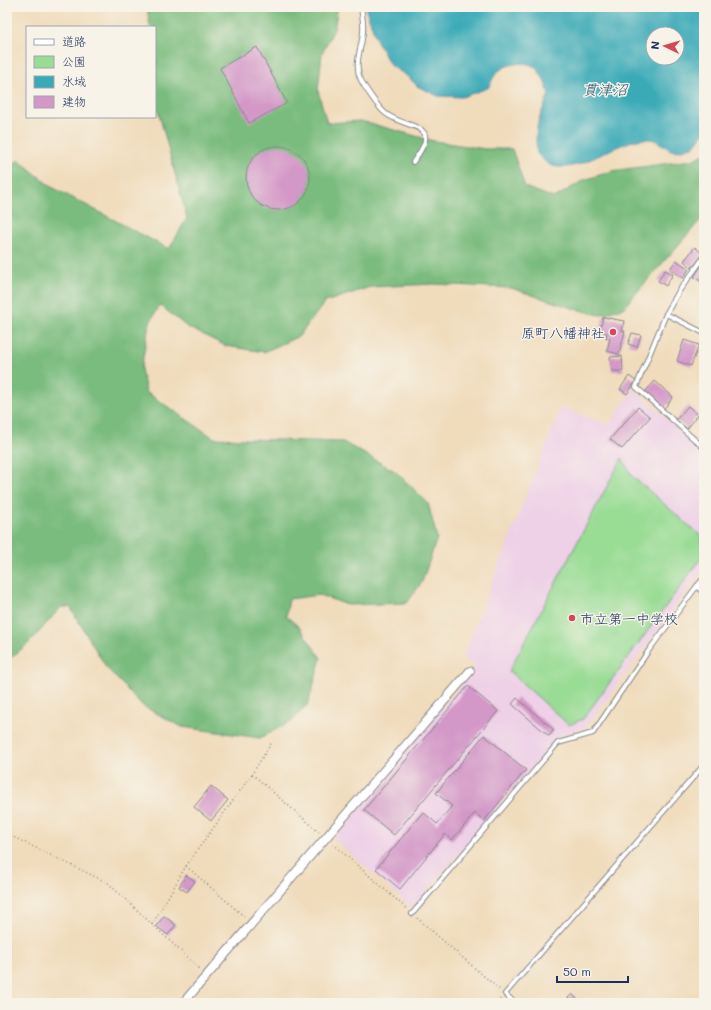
<svg xmlns="http://www.w3.org/2000/svg" width="711" height="1010" viewBox="0 0 711 1010" font-family="Mali,'Klee One',sans-serif">
  <style>
    .built { fill: #eed0e7 }
    .green { fill: #99dc94; stroke: #5a8679 }
    .forest { fill: #7abc7e; stroke: #4a766e }
    .water { fill: #3aaab7; stroke: #2a6c8a; fill-rule: evenodd }
    .building { fill: #d398c8 }
    .lines { fill: none; stroke-linecap: round; stroke-linejoin: round }
    .service-casing { stroke: #86868c; stroke-width: 6 }
    .minor-casing { stroke: #86868c; stroke-width: 10 }
    .path { stroke: #86868c; stroke-width: 1.5; stroke-dasharray: 1 3; stroke-linecap: butt }
    .service { stroke: #fff; stroke-width: 4 }
    .minor { stroke: #fff; stroke-width: 8 }
    .poi-dot { fill: #d1495b; stroke: #f7f3e8; stroke-width: 1.5 }
    .labels { text-anchor: middle; dominant-baseline: central; stroke-width: 3; stroke-linejoin: round; paint-order: stroke }
    .poi-label { font-size: 14px; fill: #1b2f5e; stroke: #f7f3e8; text-anchor: end }
    .water-label { font-size: 15px; font-style: italic; fill: #265a7d; stroke: #f7f3e8 }
  </style>
  <rect width="100%" height="100%" fill="#f7f3e8"/>
  <filter id="ink" filterUnits="userSpaceOnUse"><feTurbulence type="fractalNoise" baseFrequency=".025" numOctaves="2"/><feDisplacementMap in="SourceGraphic" scale="8" xChannelSelector="R" yChannelSelector="G"/><feConvolveMatrix kernelMatrix="1 2 1 2 8 2 1 2 1" color-interpolation-filters="sRGB"/></filter>
  <filter id="wash" filterUnits="userSpaceOnUse"><feTurbulence type="fractalNoise" baseFrequency=".012" numOctaves="4" result="noise"/><feDisplacementMap in="SourceGraphic" scale="16" xChannelSelector="R" yChannelSelector="G"/><feGaussianBlur stdDeviation="0.9" result="paint"/><feColorMatrix in="noise" values="0 0 0 0 0 0 0 0 0 0 0 0 0 0 0 0 0 1.4 0 .05"/><feComposite in="paint" operator="in"/></filter>
  <g filter="url(#wash)">
    <rect width="100%" height="100%" fill="#f0dcbb"/>
    <!-- built -->
    <polygon class="built" points="634,389 704,453 704,568 587,726 557,738 412,908 333,838 476,668 463,657 561,407 609,425"/>
    <!-- green -->
    <polygon class="green" points="622,458 632,476 702,537 702,557 583,719 569,725 509,671"/>
    <!-- forest -->
    <polygon class="forest" points="147,7 338,7 334,29 322,53 318,91 327,123 361,121 434,141 485,149 512,149 525,187 554,198 584,180 612,171 692,160 704,154 704,216 623,308 600,315 575,309 511,288 434,284 370,287 325,302 299,336 264,352 226,346 187,327 160,305 149,324 141,369 146,392 214,438 343,442 395,471 428,503 437,538 422,582 407,603 348,605 319,595 289,599 286,616 299,627 321,658 308,704 292,721 260,738 182,727 143,706 106,667 70,607 61,607 31,641 7,661 7,168 19,160 50,186 169,249 187,218 155,99 155,70 157,61 155,50 155,27 150,27"/>
    <!-- water -->
    <path class="water" d="M365 7H704V133L693 147C687 148 680 151 675 151 666 150 658 139 650 139 615 137 578 179 548 164 544 161 540 157 537 153 534 124 539 120 549 94 546 85 543 75 536 68 527 59 503 64 496 74 493 77 491 83 488 88L462 97 438 96 417 86 407 76 390 65 377 41ZM653 34H677V58H653Z"/>
    <g id="blocks">
      <!-- building -->
      <g class="building">
        <polygon points="257,47 287,103 249,123 220,68"/>
        <circle cx="278" cy="178" r="32"/>
        <polygon points="695,247 703,254 692,268 684,261"/>
        <polygon points="676,260 689,269 683,278 670,269"/>
        <polygon points="704,262 704,283 694,277"/>
        <polygon points="665,270 673,274 666,286 658,281"/>
        <polygon points="603,317 624,321 622,331 625,331 619,354 607,351 610,338 606,338 607,333 600,331"/>
        <polygon points="632,333 641,335 637,347 628,344"/>
        <polygon points="684,340 699,345 691,366 677,361"/>
        <polygon points="622,356 623,371 612,371 610,357"/>
        <polygon points="629,376 636,381 627,394 620,389"/>
        <polygon points="655,381 673,397 664,409 645,392"/>
        <polygon points="688,406 698,415 687,429 676,420"/>
        <polygon points="638,407 650,417 622,449 610,439"/>
        <polygon points="468,686 498,711 394,835 364,810"/>
        <polygon points="517,698 554,730 549,736 512,704"/>
        <polygon points="484,735 526,770 484,821 475,813 452,840 445,834 400,889 376,869 423,812 437,824 452,806 436,793"/>
        <polygon points="211,786 228,800 211,821 194,807"/>
        <polygon points="186,875 195,881 187,892 179,887"/>
        <polygon points="164,916 176,925 168,935 156,926"/>
        <polygon points="572,994 581,1003 563,1003"/>
      </g>
    </g>
  </g>
  <g filter="url(#ink)">
    <use href="#blocks" fill-opacity="0" stroke="#86868c" stroke-width="1"/>
    <g class="lines">
      <!-- service casing -->
      <g class="service-casing">
        <g id="service">
          <path d="M361 7C362 15 364 24 363 32 362 47 353 65 361 80 365 88 378 107 385 113 407 131 445 120 413 162"/>
          <polyline points="704,257 679,291 666,314 636,387 704,448"/>
          <polyline points="666,314 704,333"/>
          <polyline points="704,578 697,586 704,594"/>
          <polyline points="412,914 558,743 593,733 649,650 697,586"/>
          <polyline points="515,1003 505,994 704,765"/>
        </g>
      </g>
      <!-- minor casing -->
      <g class="minor-casing">
        <polyline id="minor" points="183,1003 470,671"/>
      </g>
      <!-- path -->
      <g class="path">
        <polyline points="252,774 319,832"/>
        <polyline points="7,834 108,883 201,970"/>
        <polyline points="333,844 407,909"/>
        <polyline points="186,866 246,918"/>
        <polyline points="417,918 500,990"/>
        <polyline points="152,925 186,866 252,774 272,742"/>
        <polyline points="7,996 15,1003"/>
        <polyline points="497,1003 501,998"/>
      </g>
      <!-- service -->
      <use href="#service" class="service"/>
      <!-- minor -->
      <use href="#minor" class="minor"/>
    </g>
  </g>
  <!-- markers -->
  <g class="poi-dot">
    <circle cx="613" cy="332" r="4"/>
    <circle cx="572" cy="618" r="4"/>
  </g>
  <g class="labels">
    <!-- poi labels -->
    <g class="poi-label">
      <text x="605" y="332">原町八幡神社</text>
      <text x="580" y="618" text-anchor="start">市立第一中学校</text>
    </g>
    <!-- water labels -->
    <g class="water-label">
      <text x="605" y="89">貫津沼</text>
    </g>
  </g>
  <!-- margin -->
  <rect width="711" height="1010" fill="none" stroke="#f7f3e8" stroke-width="24"/>
  <!-- legend -->
  <rect x="26" y="26" width="130" height="92" fill="#f7f3e8" stroke="#9fa5b1"/>
  <rect x="34" y="39" width="20" height="6" fill="#ffffff" stroke="#9fa5b1"/>
  <text x="62" y="46" font-size="12" fill="#1b2f5e">道路</text>
  <rect x="34" y="56" width="20" height="12" fill="#99dc94" stroke="#9fa5b1"/>
  <text x="62" y="66" font-size="12" fill="#1b2f5e">公園</text>
  <rect x="34" y="76" width="20" height="12" fill="#3aaab7" stroke="#9fa5b1"/>
  <text x="62" y="86" font-size="12" fill="#1b2f5e">水域</text>
  <rect x="34" y="96" width="20" height="12" fill="#d398c8" stroke="#9fa5b1"/>
  <text x="62" y="106" font-size="12" fill="#1b2f5e">建物</text>
  <!-- north arrow -->
  <g transform="translate(665 46) rotate(275)"><circle r="19" fill="#f7f3e8" stroke="#9fa5b1"/>
  <path d="M0-3L7 15L0 10L-7 15Z" fill="#d1495b"/>
  <text y="-6" font-size="11" font-weight="bold" text-anchor="middle" fill="#1b2f5e">N</text>
  </g>
  <!-- scale -->
  <path d="M557 976v6h71v-6" fill="none" stroke="#1b2f5e" stroke-width="2"/>
  <text x="563" y="976" font-size="12" fill="#1b2f5e" stroke="#f7f3e8" stroke-width="3" paint-order="stroke">50 m</text>
</svg>
